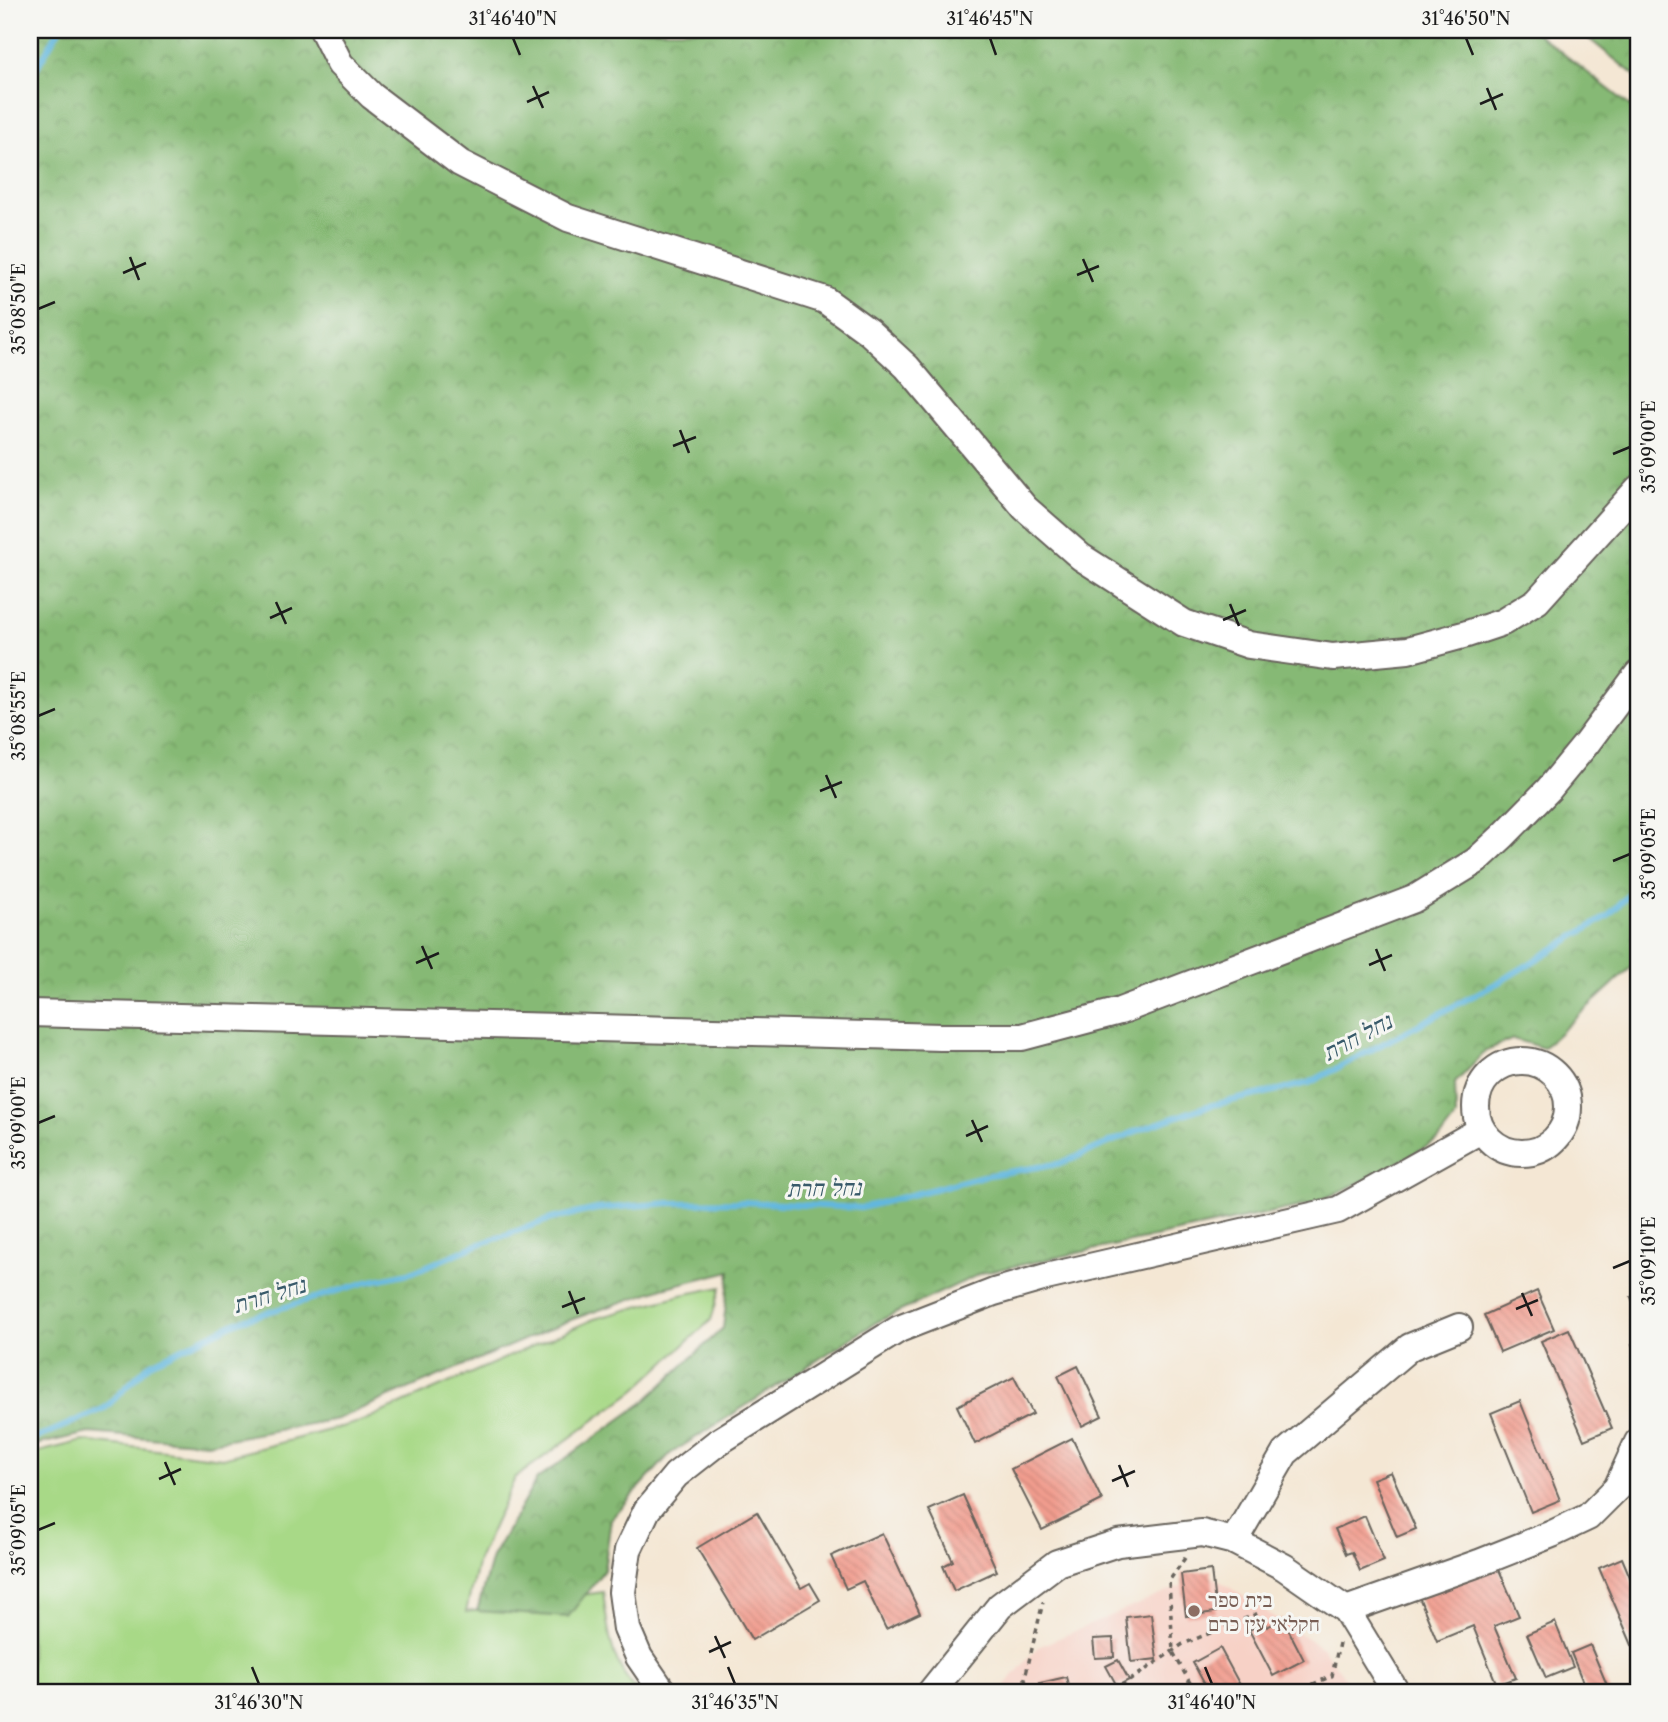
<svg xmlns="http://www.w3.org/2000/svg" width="1668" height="1722" viewBox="0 0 1668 1722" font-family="'Libre Caslon Text','Frank Ruhl Libre',serif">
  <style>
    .built { fill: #f7d1c6 }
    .grass { fill: #a8d987; stroke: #627a52; stroke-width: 2 }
    .forest { fill: url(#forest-crowns); stroke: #516a48; stroke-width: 2 }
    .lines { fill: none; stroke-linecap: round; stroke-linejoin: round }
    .stream { stroke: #62b7de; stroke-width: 6 }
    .building { fill: url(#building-back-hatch) }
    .minor-casing { stroke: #68635c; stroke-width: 30 }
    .path { stroke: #68635c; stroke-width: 3.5; stroke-dasharray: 5 5; stroke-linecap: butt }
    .minor { stroke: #fff; stroke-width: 26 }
    .ticks { fill: none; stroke: #1c1c1c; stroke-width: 2.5 }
    .education-dot { fill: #8d6e63; stroke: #f6f6f2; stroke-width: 2.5 }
    .labels { text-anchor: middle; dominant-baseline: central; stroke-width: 6; stroke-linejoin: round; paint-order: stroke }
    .education-label { font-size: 21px; fill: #785e54; stroke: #f6f6f2; text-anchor: start }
    .water-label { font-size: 23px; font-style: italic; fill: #385a6a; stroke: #f6f6f2 }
    .neatline { fill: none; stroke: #1c1c1c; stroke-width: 2.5 }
    .ticks-label { font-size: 18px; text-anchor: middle; fill: #1c1c1c }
  </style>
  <defs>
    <pattern id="forest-crowns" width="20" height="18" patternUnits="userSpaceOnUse" patternTransform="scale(1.75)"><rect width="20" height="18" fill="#86b974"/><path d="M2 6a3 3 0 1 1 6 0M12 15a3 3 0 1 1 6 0" fill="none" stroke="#739e64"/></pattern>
    <pattern id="building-back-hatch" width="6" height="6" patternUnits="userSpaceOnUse" patternTransform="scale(1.75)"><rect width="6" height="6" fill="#f19c8e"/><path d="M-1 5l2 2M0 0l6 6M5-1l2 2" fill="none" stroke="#ce867a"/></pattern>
  </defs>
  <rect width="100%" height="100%" fill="#f6f6f2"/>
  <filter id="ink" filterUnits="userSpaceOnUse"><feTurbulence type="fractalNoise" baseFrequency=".0143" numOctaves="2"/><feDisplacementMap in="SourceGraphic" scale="14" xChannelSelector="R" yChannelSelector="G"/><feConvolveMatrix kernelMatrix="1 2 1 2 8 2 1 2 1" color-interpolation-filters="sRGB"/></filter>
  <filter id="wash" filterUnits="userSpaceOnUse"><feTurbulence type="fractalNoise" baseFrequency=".00686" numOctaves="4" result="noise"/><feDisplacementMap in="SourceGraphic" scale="28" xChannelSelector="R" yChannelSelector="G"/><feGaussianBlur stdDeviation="1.57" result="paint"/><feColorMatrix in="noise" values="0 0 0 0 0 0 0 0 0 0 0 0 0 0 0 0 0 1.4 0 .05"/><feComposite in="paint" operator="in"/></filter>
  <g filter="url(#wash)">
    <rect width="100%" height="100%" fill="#f4e7d4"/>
    <!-- built -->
    <polygon class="built" points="1209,1574 1322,1648 1356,1692 999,1692 1038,1647"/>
    <!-- grass -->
    <path class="grass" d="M721 1287 711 1320 634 1391 515 1478 478 1560 466 1612 603 1592C608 1628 610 1666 639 1692H30V1454L83 1441 222 1458 360 1422 594 1319 681 1295Z"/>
    <!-- forest -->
    <g class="forest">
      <polygon points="30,30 1533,30 1638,112 1638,961 1543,1048 1513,1039 1487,1050 1455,1083 1456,1117 1438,1140 1370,1178 1312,1204 982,1273 877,1322 670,1454 611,1519 604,1570 568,1617 477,1611 492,1557 537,1479 643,1403 723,1328 730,1271 663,1288 573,1319 337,1419 207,1443 89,1433 30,1446"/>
      <polygon points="1578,30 1638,30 1638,78"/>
    </g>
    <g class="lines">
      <!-- stream -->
      <g class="stream">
        <polyline points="30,79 59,30"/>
        <polyline points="30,1441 105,1408 151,1363 239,1321 367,1282 413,1272 477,1245 551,1219 597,1209 669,1203 744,1202 861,1208 983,1176 1062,1163 1139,1130 1204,1107 1309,1083 1501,981 1608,916 1638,885"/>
      </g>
    </g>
    <g id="blocks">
      <!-- building -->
      <g class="building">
        <polygon points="1537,1291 1554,1329 1500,1352 1484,1315"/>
        <polygon points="1638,1294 1638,1314 1631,1297"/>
        <polygon points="1638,1317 1638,1334 1632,1320"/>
        <polygon points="1569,1329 1612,1428 1584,1440 1541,1341"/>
        <polygon points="1638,1342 1638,1359 1632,1344"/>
        <polygon points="1078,1366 1102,1416 1082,1426 1058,1376"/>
        <polygon points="1014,1377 1033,1414 975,1444 957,1406"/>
        <polygon points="1520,1401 1560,1500 1531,1512 1491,1413"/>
        <polygon points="1072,1438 1102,1500 1042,1530 1011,1469"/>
        <polygon points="1391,1472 1416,1529 1397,1537 1373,1479"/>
        <polygon points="963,1495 997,1571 954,1591 943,1566 953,1561 929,1510"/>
        <polygon points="757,1512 801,1588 810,1583 820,1600 752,1640 697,1548"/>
        <polygon points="1365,1516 1384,1561 1360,1571 1352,1552 1346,1554 1335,1529"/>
        <polygon points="882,1533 920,1613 886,1629 863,1581 846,1589 831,1556"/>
        <polygon points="1622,1558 1638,1596 1638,1659 1599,1568"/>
        <polygon points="1497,1565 1519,1616 1494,1626 1516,1678 1497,1685 1473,1626 1437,1641 1419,1597"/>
        <polygon points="1211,1570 1216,1612 1186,1616 1181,1574"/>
        <polygon points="1151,1614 1157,1659 1131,1662 1126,1617"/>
        <polygon points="1283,1619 1304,1660 1273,1676 1249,1630 1264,1622 1267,1627"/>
        <polygon points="1555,1622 1573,1667 1546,1678 1527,1634"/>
        <polygon points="1113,1638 1114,1657 1095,1658 1093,1639"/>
        <polygon points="1590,1645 1610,1692 1587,1692 1571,1653"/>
        <polygon points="1220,1648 1240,1685 1226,1692 1209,1692 1193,1663"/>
        <polygon points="1118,1660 1129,1680 1117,1686 1106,1666"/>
        <polygon points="1066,1677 1070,1692 1042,1692 1040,1683"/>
      </g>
    </g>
  </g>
  <g filter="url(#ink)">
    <use href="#blocks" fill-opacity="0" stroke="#68635c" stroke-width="2"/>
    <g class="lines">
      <!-- minor casing -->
      <g class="minor-casing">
        <g id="minor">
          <polyline points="323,30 340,64 372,96 460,163 568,218 825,300 869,332 907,367 1025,508 1081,557 1184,623 1249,645 1333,657 1408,650 1467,634 1503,622 1537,601 1638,489"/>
          <polyline points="30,1013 941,1037 1022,1037 1120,1011 1414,899 1476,861 1503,836 1549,789 1586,744 1638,674"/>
          <circle cx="1522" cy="1107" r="46"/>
          <polyline points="1234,1541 1285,1453 1410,1347 1459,1327"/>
          <polyline points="1346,1610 1479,1563 1552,1534 1588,1517 1617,1488 1638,1442"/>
          <polyline points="663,1692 639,1657 627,1629 622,1592 628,1550 647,1510 676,1475 718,1442 899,1329 994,1292 1046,1277 1338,1210 1481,1130"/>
          <polyline points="931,1692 1000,1606 1057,1563 1118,1543 1202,1533 1234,1541 1284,1567 1346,1610 1396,1692"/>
        </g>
      </g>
      <!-- path -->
      <g class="path">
        <polyline points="1185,1558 1169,1581 1173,1652 1195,1692"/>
        <polyline points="1027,1692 1025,1678 1043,1602"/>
        <polyline points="1113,1692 1183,1644 1259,1613"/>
        <polyline points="1294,1692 1332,1676 1339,1643"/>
      </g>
      <!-- minor -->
      <use href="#minor" class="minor"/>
    </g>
  </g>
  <!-- ticks -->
  <path class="ticks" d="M513 38 520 55M990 38 996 55M1466 38 1473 55M533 86 543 108M1487 88 1496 110M527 102 549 92M1480 104 1503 94M130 257 139 280M1083 259 1093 282M123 273 146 263M1077 275 1099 266M38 309 55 302M680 430 689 453M673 446 696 437M1613 454 1630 447M276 602 286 624M1230 604 1239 626M270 618 292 608M1223 620 1246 610M38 716 55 709M826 775 836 798M820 791 842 782M1613 861 1630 854M422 946 432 969M1376 949 1385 971M416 963 439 953M1369 965 1392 955M972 1120 982 1142M38 1123 55 1116M966 1136 988 1126M1613 1268 1630 1261M569 1291 578 1314M1522 1293 1532 1316M562 1307 585 1298M1516 1309 1538 1300M165 1462 175 1485M1119 1465 1128 1487M159 1479 181 1469M1112 1481 1135 1471M38 1530 55 1523M715 1636 725 1658M709 1652 731 1642M252 1667 259 1684M728 1667 735 1684M1205 1667 1212 1684"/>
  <!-- markers -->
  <circle class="education-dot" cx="1194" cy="1611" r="7"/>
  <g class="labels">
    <!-- education labels -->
    <g class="education-label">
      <text x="1208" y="1599">בית ספר<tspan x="1208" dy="24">חקלאי עין כרם</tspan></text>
    </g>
    <!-- water labels -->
    <g class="water-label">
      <text transform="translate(1357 1037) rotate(-28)">נחל חרת</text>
      <text transform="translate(824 1188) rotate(-1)">נחל חרת</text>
      <text transform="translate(269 1295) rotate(-17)">נחל חרת</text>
    </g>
  </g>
  <!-- margin -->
  <rect width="1668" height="1722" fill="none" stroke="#f6f6f2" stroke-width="77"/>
  <rect x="38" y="38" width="1592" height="1646" class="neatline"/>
  <g class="ticks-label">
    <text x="513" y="25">31°46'40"N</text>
    <text x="990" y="25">31°46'45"N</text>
    <text x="1466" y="25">31°46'50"N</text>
    <text transform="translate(19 309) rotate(-90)" y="6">35°08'50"E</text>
    <text transform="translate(1649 447) rotate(-90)" y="6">35°09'00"E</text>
    <text transform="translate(19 716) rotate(-90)" y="6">35°08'55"E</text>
    <text transform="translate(1649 854) rotate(-90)" y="6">35°09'05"E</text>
    <text transform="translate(19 1123) rotate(-90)" y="6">35°09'00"E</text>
    <text transform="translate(1649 1261) rotate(-90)" y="6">35°09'10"E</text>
    <text transform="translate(19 1530) rotate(-90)" y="6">35°09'05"E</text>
    <text x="259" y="1709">31°46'30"N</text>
    <text x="735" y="1709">31°46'35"N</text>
    <text x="1212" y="1709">31°46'40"N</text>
  </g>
</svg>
